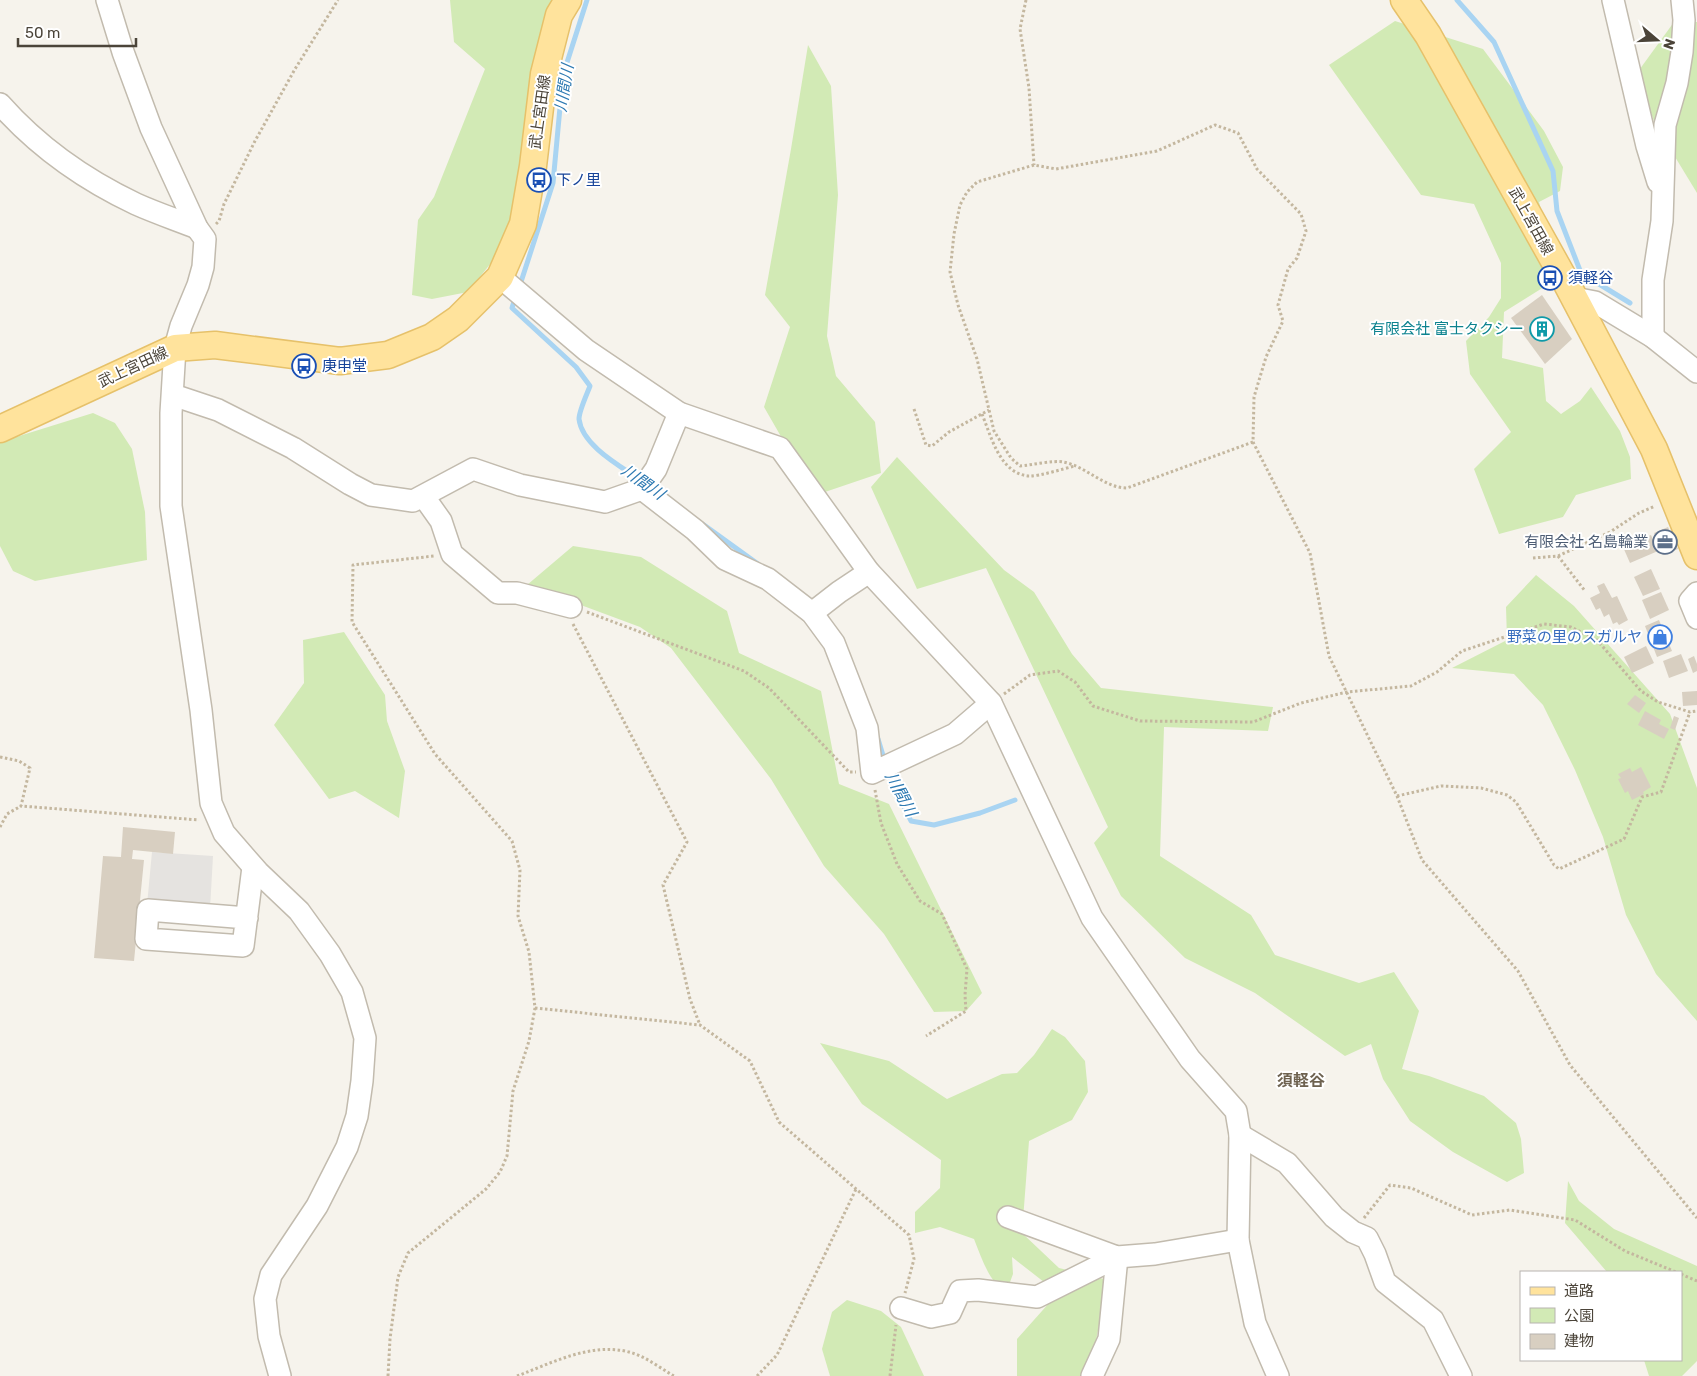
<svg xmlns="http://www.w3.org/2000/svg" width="1697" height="1376" viewBox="0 0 1697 1376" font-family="Rubik,'Noto Sans JP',sans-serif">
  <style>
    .green { fill: #d2eab5 }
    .parking { fill: #e5e3e0 }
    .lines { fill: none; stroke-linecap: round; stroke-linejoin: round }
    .stream { stroke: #a9d4f2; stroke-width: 5 }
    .building { fill: #d8cfc1 }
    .minor-casing { stroke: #c2bbae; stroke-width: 24 }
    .major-casing { stroke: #e6c16a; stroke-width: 29 }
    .path { stroke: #c4b79f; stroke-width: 3; stroke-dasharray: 2.5 2.5; stroke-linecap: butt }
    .minor { stroke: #fff; stroke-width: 21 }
    .major { stroke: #ffe39c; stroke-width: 26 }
    .labels { text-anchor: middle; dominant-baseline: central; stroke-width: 4; stroke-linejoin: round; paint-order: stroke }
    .street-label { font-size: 15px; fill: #4b4439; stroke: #fff }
    .transit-label { font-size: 15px; fill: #164399; stroke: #fff; text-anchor: start }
    .culture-label { font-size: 15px; fill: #0d838f; stroke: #fff; text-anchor: end }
    .service-label { font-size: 15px; fill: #4e5e75; stroke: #fff; text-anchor: end }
    .shop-label { font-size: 15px; fill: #366cbe; stroke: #fff; text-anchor: end }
    .water-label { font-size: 16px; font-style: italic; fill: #2e7ab2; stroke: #fff }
    .neighbourhood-label { font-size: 16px; font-weight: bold; fill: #6e6250; stroke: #fff }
  </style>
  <rect width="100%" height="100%" fill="#f6f3ec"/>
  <!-- green -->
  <g class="green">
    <polygon points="450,0 577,0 506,244 468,292 432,299 412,295 418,220 434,197 485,69 454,42"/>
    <polygon points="1395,21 1483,49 1544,131 1563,167 1560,191 1539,202 1560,277 1504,312 1502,358 1543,368 1546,401 1561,414 1580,401 1591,387 1620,431 1630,457 1631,479 1576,495 1563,517 1499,534 1474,469 1511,432 1470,374 1466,341 1489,317 1501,298 1501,263 1474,204 1421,195 1329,65"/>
    <polygon points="1674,22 1697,22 1697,193 1655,124 1637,73"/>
    <polygon points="808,45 831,86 838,195 827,336 836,376 875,422 881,473 825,492 783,440 764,407 790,327 765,295 791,149"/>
    <polygon points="93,413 115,423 132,449 145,512 147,560 35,581 13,571 0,546 0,442"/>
    <polygon points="897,457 1004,570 1034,592 1072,654 1101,688 1273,707 1268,731 1164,727 1160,856 1251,915 1275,955 1359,983 1394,972 1419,1011 1402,1069 1429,1076 1484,1096 1516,1123 1521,1139 1524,1173 1507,1182 1453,1152 1410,1121 1383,1079 1371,1044 1345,1056 1255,993 1185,958 1121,896 1094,843 1108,827 986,568 917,589 871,487"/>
    <polygon points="573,546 641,557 727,611 739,653 821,691 839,784 889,804 982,993 966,1011 934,1012 884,934 824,866 771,779 671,648 640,627 527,585"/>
    <polygon points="1536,575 1574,606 1670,714 1697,788 1697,1021 1656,974 1626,915 1603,837 1575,770 1543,705 1514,674 1452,668 1507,640 1506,607"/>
    <polygon points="344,632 385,695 387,721 405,771 399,818 355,791 329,799 274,725 304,683 303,640"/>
    <path d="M1052 1029 1065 1037 1085 1061 1088 1092 1072 1120 1029 1141 1022 1233 1059 1268 1108 1280 1089 1376H1017V1339L1058 1293 1012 1257 1013 1274 1006 1293C988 1280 982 1259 974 1239L940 1227 915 1233V1212L940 1188 941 1160 862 1104 820 1043 889 1061 947 1099 1002 1074 1017 1073 1034 1055Z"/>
    <polygon points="1568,1181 1579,1201 1614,1229 1697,1266 1697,1361 1682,1376 1649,1376 1644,1360 1681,1360 1681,1272 1607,1272 1565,1223"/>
    <polygon points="847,1300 881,1311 901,1327 924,1376 830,1376 822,1349 832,1312"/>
  </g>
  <!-- parking -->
  <polygon class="parking" points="152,852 213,856 210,909 147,905"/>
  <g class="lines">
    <!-- stream -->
    <g class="stream">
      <polyline points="1457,0 1494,42 1553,171 1557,211 1581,273 1630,303"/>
      <polyline points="520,285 553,183 563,75 587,0"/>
      <path d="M515 298 512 308 576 367 590 386C587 394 579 411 579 419 582 446 622 467 642 481"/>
      <polyline points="704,525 758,564"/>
      <polyline points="878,739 885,762"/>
      <polyline points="888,770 892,783 911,821 934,825 980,813 1015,800"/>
    </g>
  </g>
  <!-- building -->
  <g class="building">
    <polygon points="1542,295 1572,339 1545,364 1511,318"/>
    <polygon points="1668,527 1678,549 1663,555 1654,533"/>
    <polygon points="1651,535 1658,551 1630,563 1623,547"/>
    <polygon points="1651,569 1660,589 1643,596 1634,577"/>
    <polygon points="1604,583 1612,598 1617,596 1628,620 1619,625 1617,622 1613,624 1609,614 1604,617 1600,608 1596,610 1590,598 1600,593 1597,586"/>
    <polygon points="1661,592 1669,610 1650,619 1642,600"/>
    <polygon points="1659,620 1672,651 1657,657 1645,626"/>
    <polygon points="1646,646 1654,663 1632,673 1624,657"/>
    <polygon points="1681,654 1688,671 1669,678 1663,661"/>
    <polygon points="1694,656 1697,664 1697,671 1693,673 1688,659"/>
    <polygon points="1697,691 1697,705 1683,706 1682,692"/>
    <polygon points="1635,695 1646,703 1639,713 1627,704"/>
    <polygon points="1645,711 1661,720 1659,724 1669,729 1664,739 1638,725"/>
    <polygon points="1674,716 1679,718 1675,730 1670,728"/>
    <polygon points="1641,767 1651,787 1643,792 1644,794 1632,800 1628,791 1625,793 1618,779 1621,778 1618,774 1630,768 1632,772"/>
    <polygon points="123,827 175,832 173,854 133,850 132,859 144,860 134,961 94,958 103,856 121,857"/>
  </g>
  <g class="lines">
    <!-- minor casing -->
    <g class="minor-casing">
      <g id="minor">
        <polyline points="107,0 123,52 151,128 197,228 205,239 203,267 198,285 181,326 175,348 171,413 171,506 201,710 211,803 224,833 258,872 299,911 330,954 352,992 365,1038 362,1081 357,1116 347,1147 317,1206 271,1275 265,1299 269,1336 280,1376"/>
        <polyline points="1613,0 1647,146 1658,182"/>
        <path d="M0 104C39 148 83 179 136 204 156 213 177 220 197 228"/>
        <polyline points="500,277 586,350 679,413 780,448 869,572 991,703 1092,918 1190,1059 1236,1111 1240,1135 1238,1240 1255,1323 1278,1376"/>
        <polyline points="1574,298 1595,302 1653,337 1697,372"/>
        <polyline points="1653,337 1653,280 1662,221 1665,125 1677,83 1682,52 1684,20 1682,0"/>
        <polyline points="173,395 218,410 293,448 350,484 371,495 413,501 473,469 520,485 605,502 642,489 656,469 679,413"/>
        <polyline points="642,489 695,530 725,559 768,579 812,613 834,643 867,728 872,773 955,734 991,703"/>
        <polyline points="424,497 441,521 452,554 498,593 517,593 571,607"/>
        <polyline points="1697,593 1690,601 1697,618"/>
        <polyline points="812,613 839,592 869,572"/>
        <polyline points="247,918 148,910 146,939 243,946 253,867"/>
        <polyline points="1240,1135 1287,1163 1334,1217 1353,1232 1367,1238 1375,1254 1385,1282 1433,1320 1461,1376"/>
        <polyline points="1008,1217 1117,1257 1155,1254 1238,1240"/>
        <polyline points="901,1308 931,1317 950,1313 960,1291 978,1290 1037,1297 1117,1257 1109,1339 1092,1376"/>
      </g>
    </g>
    <!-- major casing -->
    <g class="major-casing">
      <g id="major">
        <polyline points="1404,0 1428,35 1567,284 1654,449 1697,556"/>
        <polyline points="0,429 175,348 215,345 340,361 388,355 432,337 458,319 500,277 523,224 533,166 544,74 559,15 568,0"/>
      </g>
    </g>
    <!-- path -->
    <g class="path">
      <polyline points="1026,0 1020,29 1029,88 1034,165"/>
      <polyline points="216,224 219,221 224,204 255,141 295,69 338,0"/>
      <polyline points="914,409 926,445 932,446 949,432 989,410"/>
      <path d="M982 414C991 436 1000 474 1029 476 1041 476 1062 469 1075 466"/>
      <path d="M1253 442 1127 488C1104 488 1086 466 1063 462 1054 460 1032 465 1020 466L1011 458 994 431 977 359 958 305 950 272 954 234 960 205 967 192 977 182 1034 165 1056 169 1157 151 1215 125 1238 133 1257 169 1301 214 1306 231 1297 258 1288 269 1278 305 1283 321 1266 357 1254 397 1253 442 1310 553 1329 656 1397 796 1422 860 1518 971 1570 1065 1697 1218"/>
      <polyline points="1558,556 1585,591"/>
      <polyline points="1533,558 1558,556 1610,532 1639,513 1655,506"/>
      <polyline points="587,612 744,671 769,688 849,772 856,772"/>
      <polyline points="573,624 687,842 663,885 690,999 700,1025"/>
      <polyline points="1004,694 1030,675 1058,671 1075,682 1093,706 1140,721 1253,722 1301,703 1347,692 1411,686 1437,672 1462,651 1544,624 1571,627 1597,640 1641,691 1658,702 1690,712 1697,711"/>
      <polyline points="0,757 19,761 30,768 21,806 199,820"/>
      <polyline points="875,790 881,823 897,864 920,901 942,914 967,969 965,995 966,1011 926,1036"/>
      <polyline points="1397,796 1441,786 1481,788 1507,795 1516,802 1554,865 1559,869 1624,839 1642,797 1661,792 1690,712"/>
      <polyline points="0,827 7,814 21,806"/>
      <polyline points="535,1008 700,1025 750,1061 779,1122 909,1235 914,1259 905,1293"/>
      <polyline points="1364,1218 1390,1185 1411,1188 1472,1215 1510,1210 1575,1220 1625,1251 1676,1272"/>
      <polyline points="1681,1274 1697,1281"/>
      <polyline points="388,1376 390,1339 398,1277 408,1253 486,1189 500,1172 507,1156 513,1091 529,1041 535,1008 529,952 518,916 520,870 512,841 435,754 352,622 353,565 434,556"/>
      <path d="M517 1376C552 1363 591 1342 629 1352 645 1356 660 1368 674 1376"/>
      <polyline points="757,1376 777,1355 856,1189"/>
      <polyline points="890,1376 896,1325"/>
    </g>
    <!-- minor -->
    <use href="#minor" class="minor"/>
    <!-- major -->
    <use href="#major" class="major"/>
  </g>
  <!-- icons -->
  <defs>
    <g id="bus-ring" transform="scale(1.25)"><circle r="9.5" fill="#fff" stroke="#1a4fb4" stroke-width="1.5"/><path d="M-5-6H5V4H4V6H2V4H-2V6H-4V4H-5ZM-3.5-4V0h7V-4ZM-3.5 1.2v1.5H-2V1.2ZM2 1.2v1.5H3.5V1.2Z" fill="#1a4fb4"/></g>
    <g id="building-ring" transform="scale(1.25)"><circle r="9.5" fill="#fff" stroke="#0f9aa8" stroke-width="1.5"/><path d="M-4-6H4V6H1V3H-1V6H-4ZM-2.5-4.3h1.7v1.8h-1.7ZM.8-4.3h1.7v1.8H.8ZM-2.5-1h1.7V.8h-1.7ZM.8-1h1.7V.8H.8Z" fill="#0f9aa8"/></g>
    <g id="office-ring" transform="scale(1.25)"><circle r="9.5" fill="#fff" stroke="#5c6f8a" stroke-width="1.5"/><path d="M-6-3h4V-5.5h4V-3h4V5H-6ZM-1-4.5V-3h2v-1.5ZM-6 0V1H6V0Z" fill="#5c6f8a"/></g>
    <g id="shop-ring" transform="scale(1.25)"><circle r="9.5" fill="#fff" stroke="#3f7fe0" stroke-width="1.5"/><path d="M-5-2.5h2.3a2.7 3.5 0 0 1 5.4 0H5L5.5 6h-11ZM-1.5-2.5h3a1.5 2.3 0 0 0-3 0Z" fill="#3f7fe0"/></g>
  </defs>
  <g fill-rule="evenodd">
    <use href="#bus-ring" x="539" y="180"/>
    <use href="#bus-ring" x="1550" y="278"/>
    <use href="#building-ring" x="1542" y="329"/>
    <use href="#bus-ring" x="304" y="366"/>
    <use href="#office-ring" x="1665" y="542"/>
    <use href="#shop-ring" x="1660" y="637"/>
  </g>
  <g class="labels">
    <!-- street labels -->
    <g class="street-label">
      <text transform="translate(540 112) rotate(-82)">武上宮田線</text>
      <text transform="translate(1531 221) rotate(61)">武上宮田線</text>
      <text transform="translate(133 367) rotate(-25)">武上宮田線</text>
    </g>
    <!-- transit labels -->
    <g class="transit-label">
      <text x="556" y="180">下ノ里</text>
      <text x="1568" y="278">須軽谷</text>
      <text x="322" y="366">庚申堂</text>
    </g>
    <!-- culture labels -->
    <g class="culture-label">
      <text x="1524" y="329">有限会社 富士タクシー</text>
    </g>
    <!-- service labels -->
    <g class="service-label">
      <text x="1648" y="542">有限会社 名島輪業</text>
    </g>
    <!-- shop labels -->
    <g class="shop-label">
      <text x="1642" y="637">野菜の里のスガルヤ</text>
    </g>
    <!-- water labels -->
    <g class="water-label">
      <text transform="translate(564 88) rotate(-81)">川間川</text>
      <text transform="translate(643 482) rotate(35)">川間川</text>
      <text transform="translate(901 794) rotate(62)">川間川</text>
    </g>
    <!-- neighbourhood labels -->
    <g class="neighbourhood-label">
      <text x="1301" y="1080">須軽谷</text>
    </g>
  </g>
  <!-- legend -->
  <rect x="1520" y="1271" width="162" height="90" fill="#ffffff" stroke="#b7b4b0"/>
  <rect x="1530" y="1287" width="25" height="8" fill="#ffe39c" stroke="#b7b4b0"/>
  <text x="1564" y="1296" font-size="15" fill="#4b4439">道路</text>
  <rect x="1530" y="1308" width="25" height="15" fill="#d2eab5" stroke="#b7b4b0"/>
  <text x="1564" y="1321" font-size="15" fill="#4b4439">公園</text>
  <rect x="1530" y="1334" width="25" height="15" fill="#d8cfc1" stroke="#b7b4b0"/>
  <text x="1564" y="1346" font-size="15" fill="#4b4439">建物</text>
  <!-- north arrow -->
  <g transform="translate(1657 40) rotate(109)" stroke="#ffffff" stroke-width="4" paint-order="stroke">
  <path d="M0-4L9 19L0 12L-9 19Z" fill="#4b4439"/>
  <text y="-8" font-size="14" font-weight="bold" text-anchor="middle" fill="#4b4439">N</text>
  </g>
  <!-- scale -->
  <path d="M18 38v8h118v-8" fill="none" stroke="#4b4439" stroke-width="2.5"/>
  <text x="25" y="38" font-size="15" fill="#4b4439" stroke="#ffffff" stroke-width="4" paint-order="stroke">50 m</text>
</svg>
